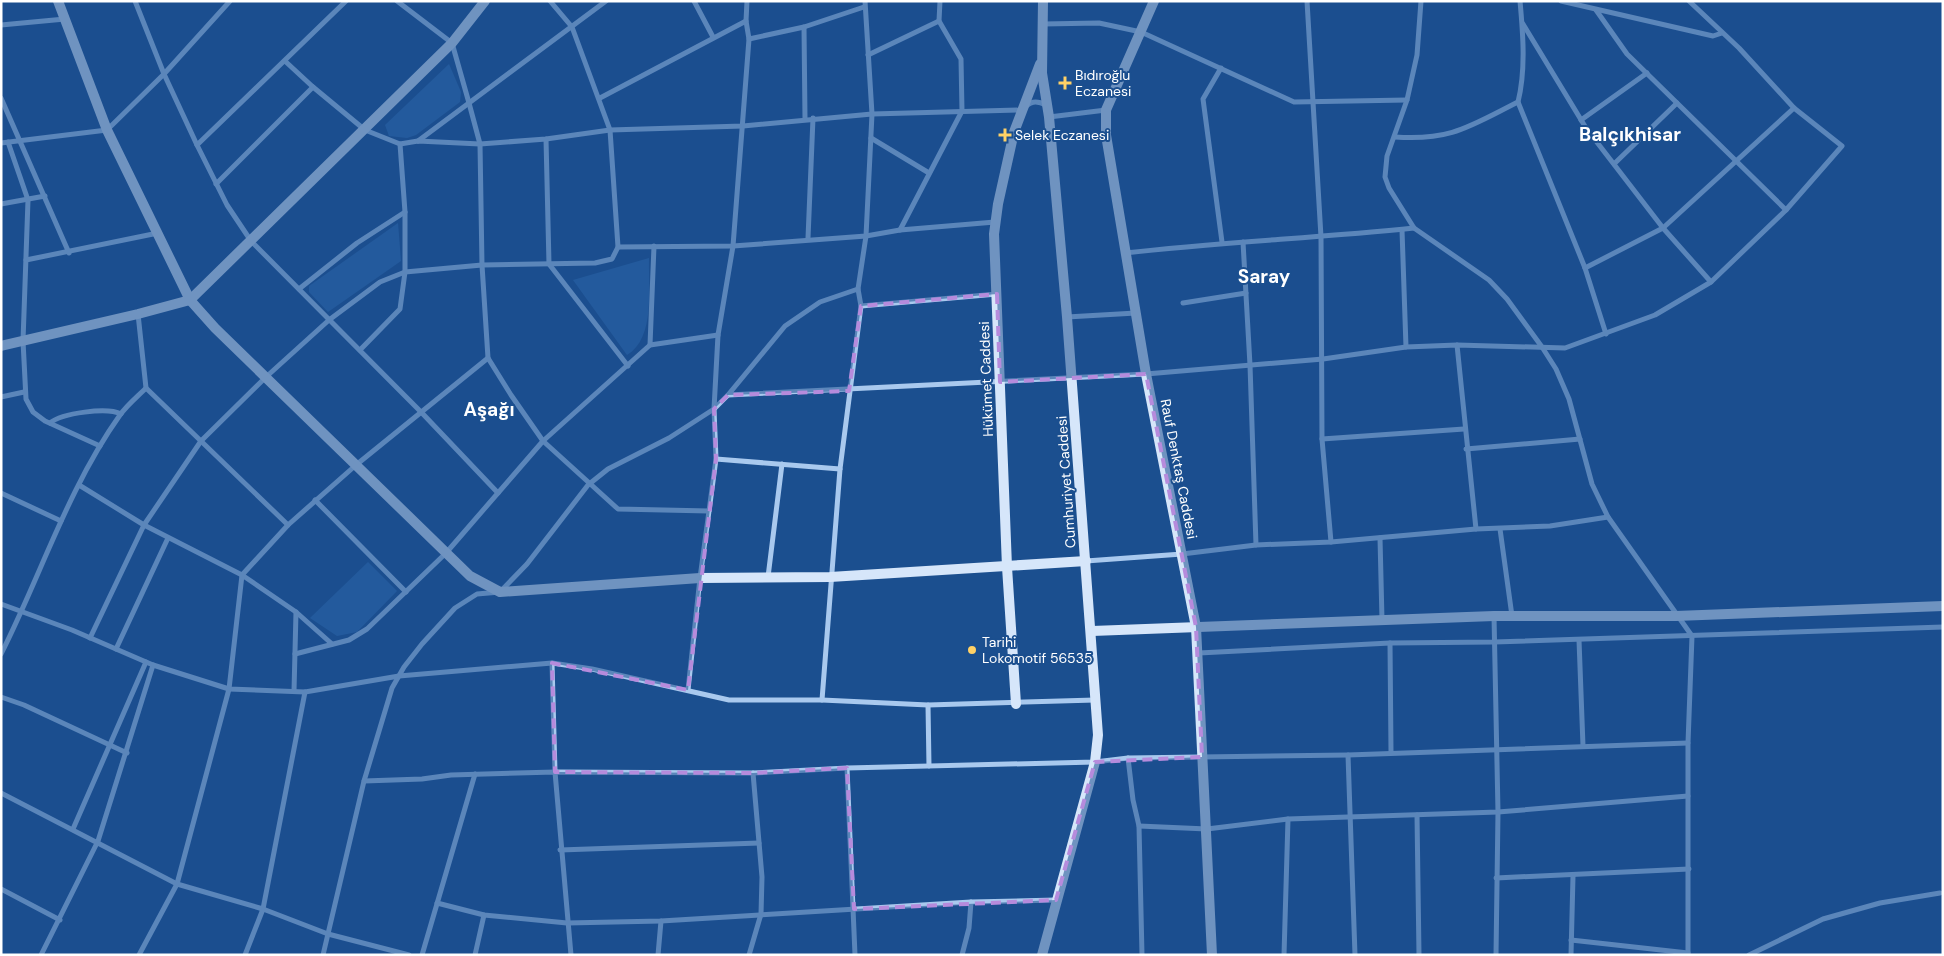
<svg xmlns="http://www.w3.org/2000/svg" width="1944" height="956" viewBox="0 0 1944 956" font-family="'DM Sans',sans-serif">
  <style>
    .green { fill: #2e69ad }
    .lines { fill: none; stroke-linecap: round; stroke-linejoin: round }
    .street { stroke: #a9c9ee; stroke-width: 5 }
    .secondary { stroke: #d6e6fa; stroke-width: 10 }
    .marked { fill: none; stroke: #b68bdc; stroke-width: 4; stroke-dasharray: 10 6; stroke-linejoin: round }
    .poi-dot { fill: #ffd166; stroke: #1b4f8f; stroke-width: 2 }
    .labels { text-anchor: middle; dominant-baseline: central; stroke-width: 4; stroke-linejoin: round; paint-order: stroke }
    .poi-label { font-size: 14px; fill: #fff; stroke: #1b4f8f; text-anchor: start }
    .street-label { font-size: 14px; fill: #fff; stroke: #1b4f8f }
    .district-label { font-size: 19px; font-weight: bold; fill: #fff; stroke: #1b4f8f }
  </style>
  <rect width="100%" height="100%" fill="#1b4f8f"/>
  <!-- green -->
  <g class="green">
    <polygon points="449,64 461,92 460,102 416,135 407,138 389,136 385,125"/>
    <polygon points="398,223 401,261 328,312 309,292 309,286"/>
    <path d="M649 258C648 286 656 338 627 355L573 280Z"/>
    <polygon points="368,562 397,591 357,632 337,636 310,618"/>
  </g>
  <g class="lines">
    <!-- street -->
    <g class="street">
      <polyline points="135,1 164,74 197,145 227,205 251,241 422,413 498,493"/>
      <polyline points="397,1 452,43 469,103 480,144 482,265 488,358 511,395 543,441 618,509 709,511"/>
      <polyline points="694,1 713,37"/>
      <polyline points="1307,1 1321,237 1322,439 1331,542"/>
      <polyline points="1421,1 1417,55 1407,100 1387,156 1385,177 1389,188 1414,228 1489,280 1507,299 1542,347 1556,369 1569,399 1592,484 1608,517 1692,636 1688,743 1688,955"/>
      <path d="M1520 1C1523 34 1526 70 1518 102L1585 268 1606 334"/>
      <polyline points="1561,1 1713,36 1722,33"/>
      <polyline points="1596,10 1627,54 1786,210"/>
      <polyline points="1043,24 1099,23 1141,32 1294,102 1407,100"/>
      <polyline points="1523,24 1586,128 1663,228 1711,282"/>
      <polyline points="1,25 65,19"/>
      <polyline points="804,27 805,119"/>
      <polyline points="749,39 804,27 864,7"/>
      <polyline points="868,55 939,21"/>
      <path d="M286 62 313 87 365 130 400 144 418 141 480 144 546 139 610 130 743 126 872 114 1022 110C1030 101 1036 100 1046 105"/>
      <polyline points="1221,68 1203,99 1222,242"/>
      <polyline points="1,98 69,253"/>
      <polyline points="600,98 746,21"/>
      <polyline points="1049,117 1106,110"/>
      <polyline points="1581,120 1647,73"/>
      <path d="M1395 137C1451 141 1470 126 1518 102"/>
      <polyline points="871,138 929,173"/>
      <polyline points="546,139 549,264 628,366"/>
      <polyline points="418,141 606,1"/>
      <polyline points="8,142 28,200 23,341 26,399 33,412 45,421 100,446"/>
      <polyline points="1,143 107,130 164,74 230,1"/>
      <polyline points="197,145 346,1"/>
      <polyline points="1614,164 1677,103"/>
      <polyline points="216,184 313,87"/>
      <polyline points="1,204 45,196"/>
      <polyline points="900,230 962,111 961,59 939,21 940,1"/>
      <polyline points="1402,230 1406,347"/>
      <polyline points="808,238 813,118"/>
      <polyline points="1243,242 1250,365 1256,545"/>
      <polyline points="618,247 733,246 866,236 900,230 995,222"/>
      <path d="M1125 253C1221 242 1318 238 1414 228"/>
      <polyline points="26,260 158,233"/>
      <polyline points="1585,268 1663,228 1794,108"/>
      <polyline points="299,289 357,243 405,212"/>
      <polyline points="1183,303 1246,293"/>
      <polyline points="861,306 997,294"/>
      <polyline points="1067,317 1136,313"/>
      <polyline points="650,345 718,335"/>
      <polyline points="1457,345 1476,529"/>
      <polyline points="360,350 400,309 405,272 405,212 400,144"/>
      <polyline points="146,388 288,525"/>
      <polyline points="728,395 1146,374 1323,359 1406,347 1457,345 1565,348 1655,315 1711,282 1786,210 1842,146 1794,108 1739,48 1689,1"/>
      <polyline points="1,397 24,392"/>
      <path d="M50 423C62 413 107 407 121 414"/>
      <polyline points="1322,439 1464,429"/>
      <polyline points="1466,449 1580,439"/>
      <polyline points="716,459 840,469"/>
      <polyline points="79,485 144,525 242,575 296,612 332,644"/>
      <polyline points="1,493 61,521"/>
      <polyline points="315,500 406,592"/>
      <polyline points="1500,529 1512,616"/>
      <polyline points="1380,538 1382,620"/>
      <polyline points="1086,561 1182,554 1256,545 1331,542 1476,529 1550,526 1608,517"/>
      <polyline points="768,577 782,464"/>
      <polyline points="1,604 72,630 153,665 229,689 305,692 399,676 552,663 592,669 729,700 822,700 928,705 1095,700"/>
      <polyline points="1494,616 1498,812 1496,955"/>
      <polyline points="90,638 144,525 201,441 266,377 329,320 380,282 405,272 482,265 595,263 612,259 618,247 610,130 572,27 550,1"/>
      <polyline points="1579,640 1583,746"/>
      <polyline points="1390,643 1391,752"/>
      <polyline points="116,649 168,538"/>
      <polyline points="1199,653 1390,643 1494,642 1943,627"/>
      <path d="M1 654C41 575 68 488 120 415 127 405 137 397 146 388L138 314"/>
      <polyline points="295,654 349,640 367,629 446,553 543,441 650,345 654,246"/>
      <polyline points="552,663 555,772 571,955"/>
      <polyline points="688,690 700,578 716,459 714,409 718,335 733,246 749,39 746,21 747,1"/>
      <polyline points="294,691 296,612"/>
      <polyline points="1,697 24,705 127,753"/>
      <polyline points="822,700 840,469 861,306 858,289 866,236 872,114 865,1"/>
      <polyline points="928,705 929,766"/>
      <polyline points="1348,755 1355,955"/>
      <polyline points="1128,758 1133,800 1139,826 1142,955"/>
      <polyline points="847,768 855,955"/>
      <polyline points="364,781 422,779 451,775 555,772 753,773 847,768 1095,762 1128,758 1348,755 1688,743"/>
      <polyline points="1,793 177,884 263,909 328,934 409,955"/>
      <polyline points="1417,815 1419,955"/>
      <polyline points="1139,826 1207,829 1288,819 1498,812 1688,796"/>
      <polyline points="73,829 146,662"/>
      <polyline points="560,850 759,843"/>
      <polyline points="1496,878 1689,869"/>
      <polyline points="1,889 60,920"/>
      <polyline points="437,903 484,915 567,923 661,921 971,902 1056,900"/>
      <polyline points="1571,940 1688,953"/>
      <polyline points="41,955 98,841 153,665"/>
      <polyline points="139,955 177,884 229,689 242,575 288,525 356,465 488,358"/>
      <polyline points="245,955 263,909 305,692"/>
      <polyline points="323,955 364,781 392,688 404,667 422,644 455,608 477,594 500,592 527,564 588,485 608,469 669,438 714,409 728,395 785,326 820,302 858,289"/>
      <polyline points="422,955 475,774"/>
      <polyline points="475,955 484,915"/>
      <polyline points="658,955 661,921"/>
      <polyline points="749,955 761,914 762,877 753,773"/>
      <polyline points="962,955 969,928 971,902"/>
      <polyline points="1284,955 1288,819"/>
      <polyline points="1571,955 1573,876"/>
      <polyline points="1749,955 1823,919 1880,903 1940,893"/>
    </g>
    <!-- secondary -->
    <g class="secondary">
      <polyline points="58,1 107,130 190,300 215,328 470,576 500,592 700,578 830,577 1086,561"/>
      <polyline points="1154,1 1106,110 1106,135 1146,374 1196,627 1212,955"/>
      <polyline points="1,346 138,314 190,300 452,43 485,1"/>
      <polyline points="1092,631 1494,616 1676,616 1943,606"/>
      <polyline points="1016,704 1007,567 994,234 998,204 1014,132 1040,64"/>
      <polyline points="1042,955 1095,762 1098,735 1067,317 1049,117 1042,73 1043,1"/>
    </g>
  </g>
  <!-- marked area -->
  <path d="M0 0H1944V956H0ZM997 294 1000 382 1146 374 1196 627 1202 757 1095 762 1056 900 854 909 847 768 753 773 555 772 552 663 688 690 716 459 714 409 728 395 849 391 861 306Z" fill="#1b4f8f" fill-opacity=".55" fill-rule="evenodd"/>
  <path class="marked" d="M997 294 1000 382 1146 374 1196 627 1202 757 1095 762 1056 900 854 909 847 768 753 773 555 772 552 663 688 690 716 459 714 409 728 395 849 391 861 306Z"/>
  <!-- markers -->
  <g class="poi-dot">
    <path d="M1062.5 75.5h5v5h5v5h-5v5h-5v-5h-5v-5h5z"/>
    <path d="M1002.5 127.5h5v5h5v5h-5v5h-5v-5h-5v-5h5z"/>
    <circle cx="972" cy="650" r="5"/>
  </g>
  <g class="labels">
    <!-- poi labels -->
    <g class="poi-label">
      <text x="1075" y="75">Bıdıroğlu<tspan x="1075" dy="16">Eczanesi</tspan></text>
      <text x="1015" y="135">Selek Eczanesi</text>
      <text x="982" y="642">Tarihi<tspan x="982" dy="16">Lokomotif 56535</tspan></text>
    </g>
    <!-- street labels -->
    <g class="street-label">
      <text transform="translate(986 379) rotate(-92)">Hükümet Caddesi</text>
      <text transform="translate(1179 469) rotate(79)">Rauf Denktaş Caddesi</text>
      <text transform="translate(1066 482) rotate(-94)">Cumhuriyet Caddesi</text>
    </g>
    <!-- district labels -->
    <g class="district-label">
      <text x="1630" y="134">Balçıkhisar</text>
      <text x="1264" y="276">Saray</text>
      <text x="489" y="409">Aşağı</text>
    </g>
  </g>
  <!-- border -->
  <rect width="1944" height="956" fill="none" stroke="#ffffff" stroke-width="5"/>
</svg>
